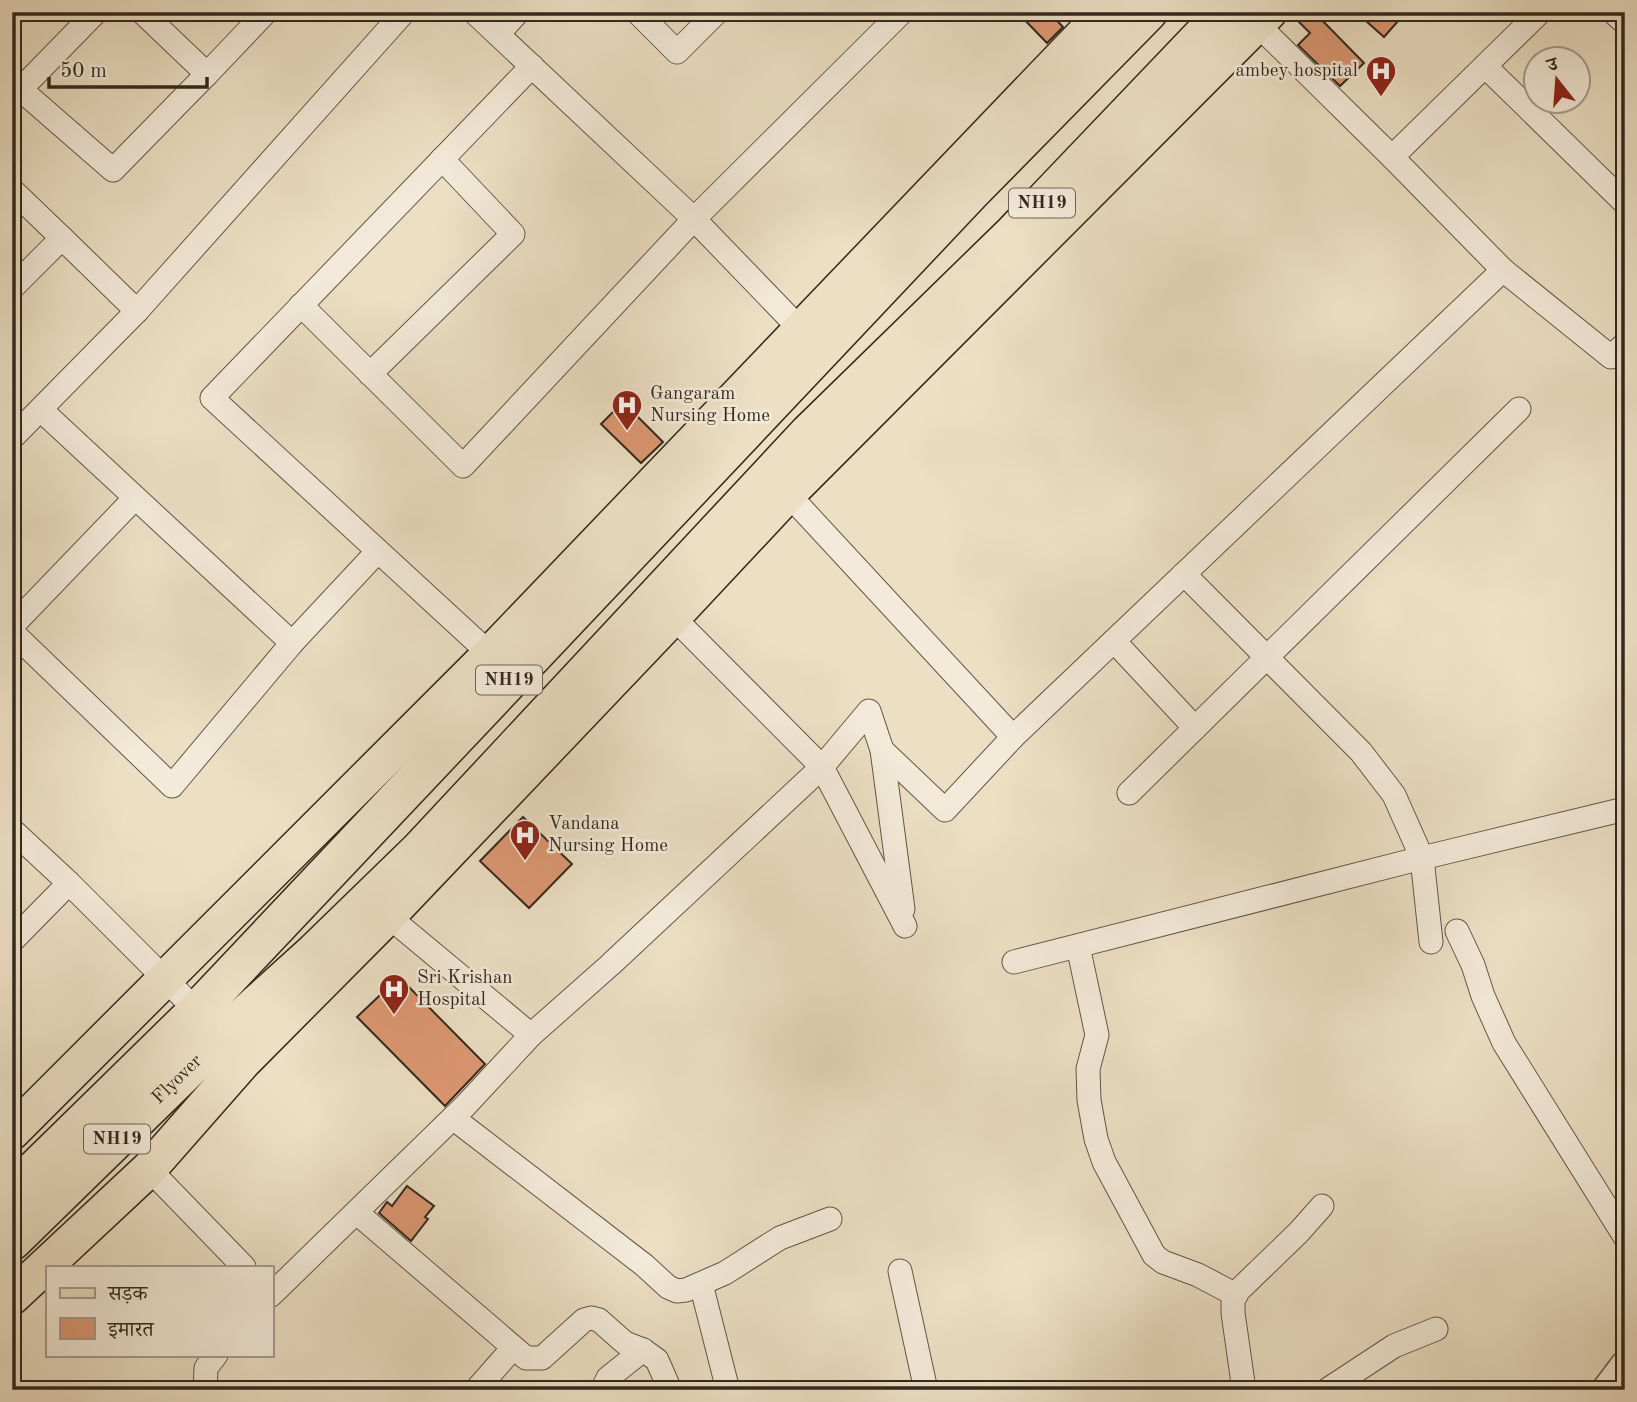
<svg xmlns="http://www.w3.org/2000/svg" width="1637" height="1402" viewBox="0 0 1637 1402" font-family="'Old Standard TT','Noto Serif Devanagari',serif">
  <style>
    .building { fill: #dd9873; stroke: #33281d; stroke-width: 2 }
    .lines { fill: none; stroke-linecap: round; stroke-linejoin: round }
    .minor-casing { stroke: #615647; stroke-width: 25 }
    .tertiary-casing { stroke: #615647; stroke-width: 31 }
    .primary-casing { stroke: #33281d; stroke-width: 38 }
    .trunk-casing { stroke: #33281d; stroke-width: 41 }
    .minor { stroke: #f3ead9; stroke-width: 23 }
    .tertiary { stroke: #f3ead9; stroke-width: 28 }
    .primary { stroke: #ecdfc4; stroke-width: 35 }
    .trunk { stroke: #ecdfc4; stroke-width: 38 }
    .labels { text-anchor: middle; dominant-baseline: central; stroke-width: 5; stroke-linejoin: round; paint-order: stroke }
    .shield { fill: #f3ead9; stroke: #6d6255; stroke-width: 2 }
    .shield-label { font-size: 18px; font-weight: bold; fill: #33281d }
    .poi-label { font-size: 19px; fill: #33281d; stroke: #f3ead9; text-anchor: start }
    .street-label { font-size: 19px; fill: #33281d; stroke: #f3ead9 }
  </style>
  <rect width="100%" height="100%" fill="#ecdfc4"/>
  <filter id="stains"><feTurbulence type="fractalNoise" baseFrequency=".00286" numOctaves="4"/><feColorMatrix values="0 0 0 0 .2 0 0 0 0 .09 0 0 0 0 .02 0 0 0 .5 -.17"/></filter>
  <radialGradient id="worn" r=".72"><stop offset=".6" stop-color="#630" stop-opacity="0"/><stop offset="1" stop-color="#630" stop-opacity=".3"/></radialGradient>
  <!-- building -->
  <g class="building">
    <polygon points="1017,12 1049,12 1063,27 1047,43"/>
    <polygon points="1307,12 1314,12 1364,63 1340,86 1298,45 1310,33 1298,21"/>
    <polygon points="1356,12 1406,12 1384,37"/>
    <polygon points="623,402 663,442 641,463 601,424"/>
    <polygon points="523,817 572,864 529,908 480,861"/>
    <polygon points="399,977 485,1064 445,1106 357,1017"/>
    <polygon points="407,1186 434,1206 425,1217 428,1219 411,1241 379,1213 387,1202 392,1206"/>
  </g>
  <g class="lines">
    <!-- minor casing -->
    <g class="minor-casing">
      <g id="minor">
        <polyline points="142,12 207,74 266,12"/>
        <polyline points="474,12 694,219 802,331"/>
        <polyline points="637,12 677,52 717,12"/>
        <polyline points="1613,12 1625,23"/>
        <polyline points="498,34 518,12"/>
        <polyline points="1485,66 1625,203"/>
        <polyline points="20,89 113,170 207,74"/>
        <polyline points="12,98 96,12"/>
        <polyline points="1392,157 1540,12"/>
        <polyline points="12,190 62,238 12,288"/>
        <polyline points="62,238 137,311"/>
        <polyline points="1503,270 1611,357 1625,344"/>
        <polyline points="301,305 463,466 694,219 902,12"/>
        <polyline points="370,374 513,234 442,159"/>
        <polyline points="41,410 292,643"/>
        <polyline points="12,438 137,311 404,12"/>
        <polyline points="788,494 1013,737 1503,270 1392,157 1257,24"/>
        <polyline points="1184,574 1361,752 1394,795 1422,858 1431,942"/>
        <polyline points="673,617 822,767 905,926"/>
        <polyline points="12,626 135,498"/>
        <polyline points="12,632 172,786 292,643 377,552"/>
        <polyline points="1114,641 1195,728"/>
        <polyline points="490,654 212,398 532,66"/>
        <polyline points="882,750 903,909"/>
        <polyline points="1129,793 1519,409"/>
        <polyline points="12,830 69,883 197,1011"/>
        <polyline points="388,916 531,1035 610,965 822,767 869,711 882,750 945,810 1013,737"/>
        <polyline points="1457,931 1473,965 1483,996 1504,1043 1625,1237"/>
        <polyline points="12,941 69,883"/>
        <polyline points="1078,946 1097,1035 1088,1069 1089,1100 1096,1139 1104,1162 1154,1255 1163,1262 1198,1275 1236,1295"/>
        <polyline points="1014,962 1422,858 1625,809"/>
        <polyline points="453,1118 644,1265 668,1287 677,1291 686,1290 725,1273 780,1238 830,1219"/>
        <polyline points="149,1169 244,1267"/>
        <polyline points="357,1213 526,1358 542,1358 584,1320 591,1318 599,1320 625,1343 643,1350 657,1360 670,1390"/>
        <polyline points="900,1271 926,1390"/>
        <polyline points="701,1284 728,1390"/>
        <polyline points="271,1295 465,1106 531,1035"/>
        <polyline points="205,1390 206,1368 216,1355"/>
        <polyline points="476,1390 513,1348"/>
        <polyline points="602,1390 608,1378 643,1350"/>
        <polyline points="1244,1390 1233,1313 1233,1301 1238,1291 1299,1232 1322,1206"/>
        <polyline points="1327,1390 1394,1346 1436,1329"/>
      </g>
    </g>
    <!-- tertiary casing -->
    <g class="tertiary-casing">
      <polyline id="tertiary" points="1606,1390 1625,1365"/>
    </g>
    <!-- primary casing -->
    <g class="primary-casing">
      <g id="primary">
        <polyline points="12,1132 490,654 1105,12"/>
        <polyline points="12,1297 149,1169 243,1062 388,916 673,617 788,494 1269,12"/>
      </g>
    </g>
    <!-- trunk casing -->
    <g class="trunk-casing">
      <g id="trunk">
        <polyline points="12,1192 197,1011 971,192 1148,12"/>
        <path id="s1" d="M12 1241 221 1037 315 952 419 851 809 433 1013 234 1225 12"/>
      </g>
    </g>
    <!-- minor -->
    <use href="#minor" class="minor"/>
    <!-- tertiary -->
    <use href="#tertiary" class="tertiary"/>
    <!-- primary -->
    <use href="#primary" class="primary"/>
    <!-- trunk -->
    <use href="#trunk" class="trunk"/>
  </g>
  <!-- icons -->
  <defs>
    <g id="hospital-pin" transform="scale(1.575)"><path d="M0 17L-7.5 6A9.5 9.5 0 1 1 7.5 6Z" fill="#8f2418" stroke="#f3ead9"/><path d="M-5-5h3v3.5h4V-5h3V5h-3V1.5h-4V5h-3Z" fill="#fff"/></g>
  </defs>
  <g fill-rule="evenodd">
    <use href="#hospital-pin" x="1381" y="71"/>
    <use href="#hospital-pin" x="627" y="405"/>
    <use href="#hospital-pin" x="525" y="835"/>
    <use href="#hospital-pin" x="394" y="989"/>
  </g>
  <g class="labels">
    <!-- shield labels -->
    <g class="shield">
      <rect x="1009" y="188.5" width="66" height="29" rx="5"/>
      <rect x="476" y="665.5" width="66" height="29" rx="5"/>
      <rect x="84" y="1124.5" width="66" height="29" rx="5"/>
    </g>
    <g class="shield-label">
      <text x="1042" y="203">NH19</text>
      <text x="509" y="680">NH19</text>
      <text x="117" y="1139">NH19</text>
    </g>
    <!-- poi labels -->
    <g class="poi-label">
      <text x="1358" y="71" text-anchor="end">ambey hospital</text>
      <text x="650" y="394">Gangaram<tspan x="650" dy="22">Nursing Home</tspan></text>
      <text x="548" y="824">Vandana<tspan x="548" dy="22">Nursing Home</tspan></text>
      <text x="417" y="978">Sri Krishan<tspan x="417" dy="22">Hospital</tspan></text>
    </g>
    <!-- street labels -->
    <g class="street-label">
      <text stroke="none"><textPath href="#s1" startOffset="231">Flyover</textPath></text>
    </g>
  </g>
  <!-- margin -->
  <rect width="1637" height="1402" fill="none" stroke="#ecdfc4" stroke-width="42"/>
  <rect x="14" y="14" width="1609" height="1374" fill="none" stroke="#33281d" stroke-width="3.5"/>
  <rect x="21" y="21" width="1595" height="1360" fill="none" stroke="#33281d" stroke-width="2"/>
  <!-- legend -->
  <rect x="46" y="1266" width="228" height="91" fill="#f3ead9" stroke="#a69c8e" stroke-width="2"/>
  <rect x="60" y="1288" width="35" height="10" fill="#ecdfc4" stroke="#a69c8e" stroke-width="2"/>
  <text x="108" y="1300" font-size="21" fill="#33281d">सड़क</text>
  <rect x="60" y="1318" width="35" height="21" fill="#dd9873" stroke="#a69c8e" stroke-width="2"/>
  <text x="108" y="1336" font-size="21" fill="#33281d">इमारत</text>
  <!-- north arrow -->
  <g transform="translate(1557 80) rotate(343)"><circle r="33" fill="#f3ead9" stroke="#a69c8e" stroke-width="2"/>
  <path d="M0-5L12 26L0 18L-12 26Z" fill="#8f2418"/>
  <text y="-10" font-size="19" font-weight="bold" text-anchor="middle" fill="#33281d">उ</text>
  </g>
  <!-- scale -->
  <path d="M49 77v10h158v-10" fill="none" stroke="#33281d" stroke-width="3.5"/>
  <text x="60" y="77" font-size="21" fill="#33281d" stroke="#f3ead9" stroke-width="5" paint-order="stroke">50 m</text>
  <rect width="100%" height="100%" filter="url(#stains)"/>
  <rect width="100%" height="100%" fill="url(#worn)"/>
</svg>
